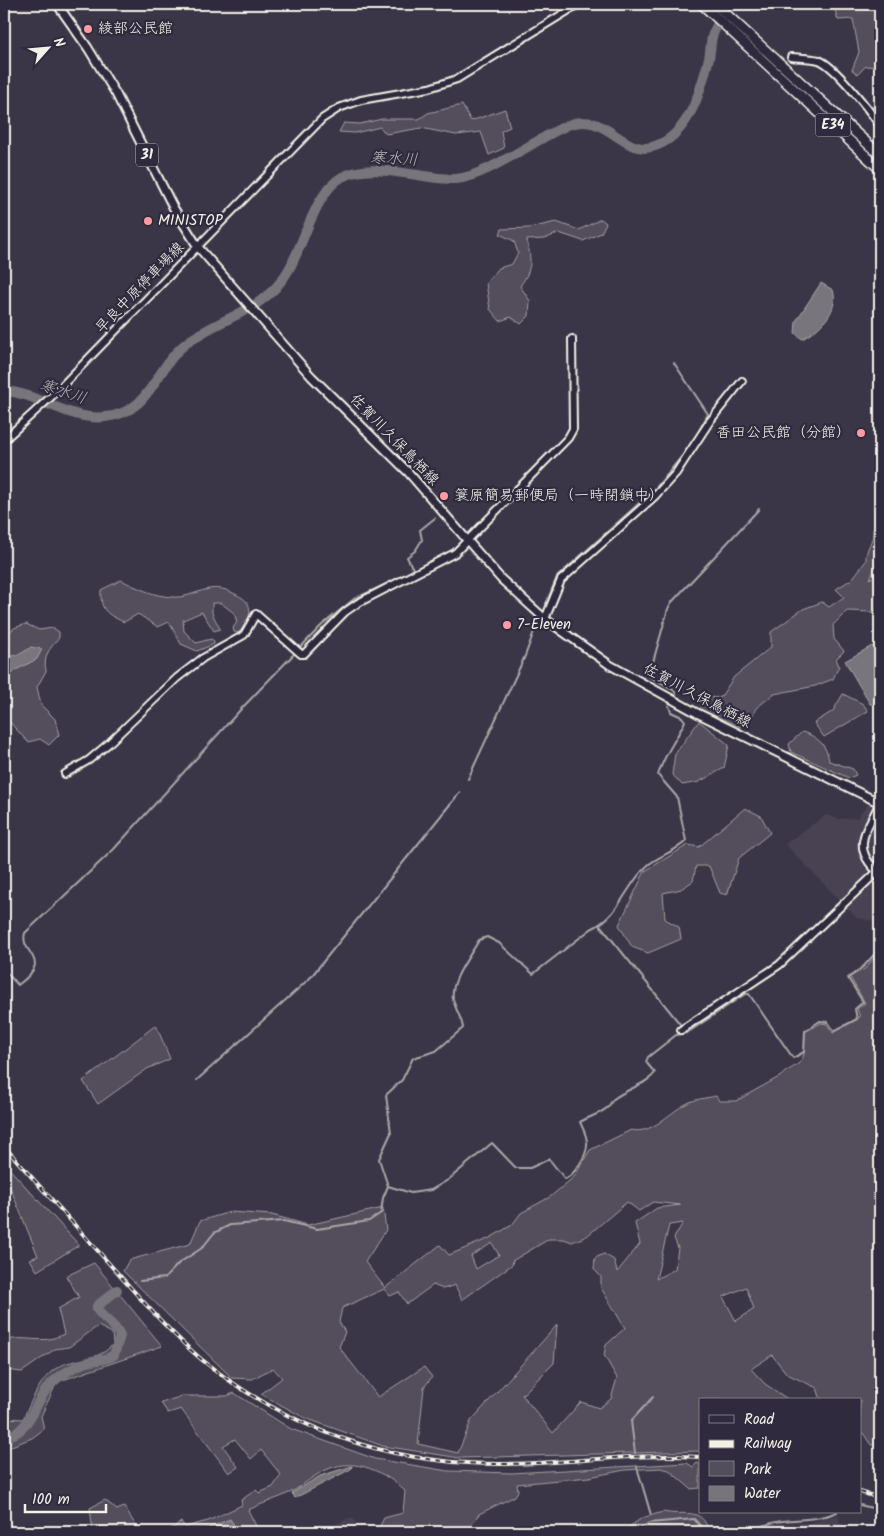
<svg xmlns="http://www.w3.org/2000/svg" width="884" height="1536" viewBox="0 0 884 1536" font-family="Kalam,'Klee One',sans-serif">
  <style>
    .built { fill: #484352 }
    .green { fill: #534e5c; stroke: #a4a0a2; fill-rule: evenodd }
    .water { fill: #78747b; stroke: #aaa6a7 }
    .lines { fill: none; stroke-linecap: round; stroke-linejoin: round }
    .stream { stroke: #aaa6a7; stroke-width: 2 }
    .river { stroke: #78747b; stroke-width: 10 }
    .secondary-casing { stroke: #f4f1e8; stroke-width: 10 }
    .primary-casing { stroke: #f4f1e8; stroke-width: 11 }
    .highway-casing { stroke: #f4f1e8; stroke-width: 12 }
    .secondary { stroke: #2f2a3d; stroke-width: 6 }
    .primary { stroke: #2f2a3d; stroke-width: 7 }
    .highway { stroke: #2f2a3d; stroke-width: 9 }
    .rail-casing { stroke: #f4f1e8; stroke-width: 4 }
    .rail { stroke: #2f2a3d; stroke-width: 2; stroke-dasharray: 5.5; stroke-linecap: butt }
    .poi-dot { fill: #ff9aa2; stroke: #2f2a3d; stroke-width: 2 }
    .labels { text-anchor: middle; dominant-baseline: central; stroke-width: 4.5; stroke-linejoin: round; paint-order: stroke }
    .shield { fill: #2f2a3d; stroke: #b9b5b5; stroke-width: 1 }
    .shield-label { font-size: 14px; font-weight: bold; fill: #f4f1e8 }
    .poi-label { font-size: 15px; fill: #f4f1e8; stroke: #2f2a3d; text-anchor: start }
    .street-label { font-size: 15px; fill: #f4f1e8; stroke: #2f2a3d }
    .water-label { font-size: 16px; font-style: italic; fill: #b6b2b2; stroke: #2f2a3d }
  </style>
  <rect width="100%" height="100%" fill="#3b3647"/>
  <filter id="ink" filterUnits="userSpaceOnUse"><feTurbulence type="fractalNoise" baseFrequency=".02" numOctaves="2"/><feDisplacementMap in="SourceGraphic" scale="10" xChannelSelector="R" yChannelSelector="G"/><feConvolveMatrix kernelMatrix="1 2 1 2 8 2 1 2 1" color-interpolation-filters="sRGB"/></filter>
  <g filter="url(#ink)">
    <!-- built -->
    <g class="built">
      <polygon points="869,803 880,809 880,922 857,918 785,844 826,815 839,819 857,818"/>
      <polygon points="838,1515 843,1532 756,1532 771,1525 809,1523"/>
      <polygon points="349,1518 354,1519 359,1532 322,1532"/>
    </g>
    <!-- green -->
    <g class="green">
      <polygon points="833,4 880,4 880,67 866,66 858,74 852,70 859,52 853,19 838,20"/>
      <polygon points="462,105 471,121 505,109 510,127 501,131 504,148 489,155 481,132 456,135 421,128 386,134 380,127 355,133 339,132 344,123 360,124 382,119 419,119 428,113"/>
      <path d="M601 219 606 223 601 233 583 241 559 233 544 239 527 240C531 261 533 268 520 286L530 301 529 316 521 324 511 317 500 321 490 309 486 283 499 268 512 264 518 253 514 241 500 234 502 229 530 228 556 222 579 230Z"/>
      <path d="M880 520 878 560 870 579 880 572V608L873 612 847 611 833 625 834 639 844 651 836 659 839 666 833 679 815 686 774 694 756 708 751 720 740 727 700 709 707 697 720 698 734 677 771 647V632L803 609 822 602 829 607 844 597 836 589 852 579 866 561C865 548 874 543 873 529Z"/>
      <path d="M121 580C138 588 153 596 172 597 195 599 209 579 235 594 241 597 246 599 249 606 252 616 245 627 238 633L234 632 233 628 237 622 234 613 221 603H212V613L220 629 214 631 202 612 183 620 184 631 196 643 211 639 214 641V644L197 651 181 644 169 622 158 627 138 614 124 622C106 614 100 610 101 590Z"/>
      <path d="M26 624 39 630 53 628 59 632V638C49 649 43 656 46 671L37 687 41 705 55 719 59 735 49 745 40 739 28 742 4 716V638L14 628Z"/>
      <polygon points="843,694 863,704 868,711 824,737 814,723 833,711"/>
      <polygon points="699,721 729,745 724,768 699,782 682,785 672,774 675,754"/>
      <path d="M802 732C817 736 827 745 829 761L853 769 856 775 849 778 791 752 789 744Z"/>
      <polygon points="745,808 761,816 770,833 739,858 727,895 720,893 709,866 696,866 693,881 681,889 663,893 665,919 679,927 681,939 648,953 632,947 619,925 645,871 688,845 699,847"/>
      <path d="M880 950V1106L877 1115 880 1123V1444L871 1445 863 1433 860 1434V1400H821L817 1388 787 1374 772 1355 751 1369 765 1384 789 1400H700V1451L460 1458 383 1446 305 1418 261 1394 282 1378 273 1368 252 1379 232 1378 123 1271 129 1260 190 1244 200 1221 230 1212 272 1215 308 1225 383 1208 386 1230 365 1262 385 1288 440 1245 449 1255 490 1238 512 1225 521 1213 550 1197 574 1177 590 1150 631 1130C652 1135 668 1113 686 1104 694 1099 707 1098 716 1096L719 1101H736L781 1076C786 1070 792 1069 798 1064 807 1057 804 1043 805 1032L821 1023 827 1024 833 1033 860 1017 857 1009 865 1003 850 977 866 968ZM627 1202 639 1211 653 1202 681 1205 657 1208 635 1223 640 1244 617 1272 614 1260 604 1254 595 1258 594 1269 601 1277V1288L625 1328 606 1345 604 1355 617 1378 611 1399 599 1408 581 1402 553 1433 522 1395 554 1363 557 1325 471 1421 458 1453 418 1444 424 1387 432 1377 424 1367 378 1397 339 1347 345 1332 339 1322 342 1308 384 1289 390 1296 399 1292 407 1304 433 1285 443 1289 455 1285 462 1300 513 1264 512 1261 549 1239H564L572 1242 587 1236ZM683 1223 674 1238 678 1248 675 1269 656 1279 669 1225ZM492 1243 499 1255 476 1269 471 1256ZM746 1287 754 1309 736 1321 723 1297Z"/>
      <polygon points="156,1025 170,1059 147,1069 98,1104 83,1081"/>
      <polygon points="4,1163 79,1245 37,1271 30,1259 38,1256 4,1172"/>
      <path d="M94 1263 162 1346 57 1382 41 1416 44 1429 32 1438 4 1449V1418L23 1419C32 1401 40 1376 60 1366 79 1357 99 1361 113 1344L112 1333 98 1326 69 1347 55 1349 22 1372 4 1370V1341C27 1334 40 1346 64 1334L58 1309 79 1297 66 1276Z"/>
      <path d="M234 1393 291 1429 375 1459 448 1471 512 1473 687 1463 693 1467 697 1463 700 1464V1488L691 1489 669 1470 661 1468 625 1470 589 1477 517 1484 518 1491 515 1496 479 1514 466 1532H377L384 1518 403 1513 405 1491C385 1472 356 1457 328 1469 315 1474 304 1485 291 1492 278 1499 262 1503 248 1510L257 1528 249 1532 209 1529 199 1532H167L181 1522 185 1527 208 1521 242 1505 241 1500 256 1490 259 1493 273 1487 281 1475 261 1450 251 1459 235 1439 223 1446 238 1467 229 1473 181 1409 168 1413 161 1403 182 1396H227Z"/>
      <polygon points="105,1500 117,1510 124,1507 140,1532 93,1532 90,1508"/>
      <path d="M663 1512C683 1517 702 1505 709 1532H622L642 1518Z"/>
    </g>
    <!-- water -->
    <g class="water">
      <path d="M821 283 833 290C840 311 819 330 802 339L795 333 796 321Z"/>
      <polygon points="872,646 880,648 880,701 875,705 870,704 845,661"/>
      <path d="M31 647 42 649 37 659 16 670 4 682V653C14 660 22 653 31 647Z"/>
      <polygon points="352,1466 351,1469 295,1498 292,1493 320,1476"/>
      <polygon points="230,1519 234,1525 234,1532 199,1532"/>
    </g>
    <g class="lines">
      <!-- stream -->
      <g class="stream">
        <polyline points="546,604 557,577 655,489 692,444 708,414 674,363"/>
        <polyline points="676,694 673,689 649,676 668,609 671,603 759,509"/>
        <polyline points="468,779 525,656 536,626"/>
        <polyline points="600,925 680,1024"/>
        <path d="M4 970 18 985C55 958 19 955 25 933L114 849 242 708 322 625 354 599 414 571 407 557 415 551 422 540 420 530 435 518"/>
        <polyline points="197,1080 310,978 460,792"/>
        <path d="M388 1186 411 1193 431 1190 448 1180 492 1143 516 1168H530L549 1159 565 1179C574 1175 587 1156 587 1145 588 1137 583 1129 580 1122 588 1117 601 1114 608 1107 611 1104 611 1100 615 1098 627 1089 647 1084 655 1073L646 1062 648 1057 676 1035 687 1033 745 994H749L793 1058 804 1052 805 1031 820 1021 828 1022 834 1031 857 1019 855 1009 863 1002 848 978 864 966 880 948"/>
        <path d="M388 1186 379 1159 391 1133 386 1095 402 1080 413 1058 436 1051 463 1028C462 1018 455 1009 453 999 450 980 471 955 479 940L487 937 499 943 533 974 591 929C621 915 625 886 647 866 658 856 675 852 686 841L677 797 658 775C665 752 676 741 685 721L682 717 671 712 669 706"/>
        <polyline points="140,1281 165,1278 179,1263 202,1248 214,1233 230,1225 284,1221 317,1229 369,1221 381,1213 383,1198 388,1186"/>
        <polyline points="635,1453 631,1421 653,1397"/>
        <polyline points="637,1467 651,1515"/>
        <polyline points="860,1505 880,1510"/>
        <polyline points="633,1532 649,1523 694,1519 706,1532"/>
        <path d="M751 1532C776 1514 809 1525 837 1512"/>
      </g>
      <!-- river -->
      <g class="river">
        <path d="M4 391C39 393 68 421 105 417 151 413 154 370 184 345 219 316 263 314 288 271 304 244 315 192 342 177 373 160 422 180 456 179 484 178 539 137 568 125 605 110 622 155 652 147 689 137 701 90 709 58 711 50 710 41 713 34 717 24 723 14 728 4"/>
        <path d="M4 1436C29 1436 35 1401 49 1386 57 1377 76 1365 88 1362 98 1359 106 1361 114 1355L120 1336C116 1324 103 1320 97 1309V1306L117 1290"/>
      </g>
      <!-- secondary casing -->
      <g class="secondary-casing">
        <g id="secondary">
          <path d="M791 57C800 58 810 58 819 60 835 66 870 111 880 126"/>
          <polyline points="4,440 53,395 322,119 339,108 361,100 429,88 457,79 579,4"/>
          <polyline points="545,619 561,580 655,496 676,473 710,421 742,381"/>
          <polyline points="65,774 89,760 108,744 177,678 203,658 244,635 256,614 301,654 304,654 345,612 358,603 455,553 568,438 573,429 572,339"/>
          <path d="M879 873C850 848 866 831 880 803"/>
          <polyline points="681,1030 779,965 877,872"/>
        </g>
      </g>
      <!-- primary casing -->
      <g class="primary-casing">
        <polyline id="primary" points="57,4 88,48 116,94 173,207 198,247 311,376 408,472 501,579 545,619 610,665 697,713 880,803"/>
      </g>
      <!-- highway casing -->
      <g class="highway-casing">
        <g id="highway">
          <polyline points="702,4 880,169"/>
          <polyline points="715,4 880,155"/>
        </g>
      </g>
      <!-- secondary -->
      <use href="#secondary" class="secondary"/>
      <!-- primary -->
      <use href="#primary" class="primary"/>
      <!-- highway -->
      <use href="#highway" class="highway"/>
      <!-- rail casing -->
      <g class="rail-casing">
        <g id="rail">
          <path d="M4 1146C40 1187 77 1227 113 1268 141 1299 169 1332 201 1359 278 1422 369 1457 467 1463 545 1468 622 1452 700 1457"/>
          <polyline points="860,1492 880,1498"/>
        </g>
      </g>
      <!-- rail -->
      <use href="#rail" class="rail"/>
    </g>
  </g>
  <!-- markers -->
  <g class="poi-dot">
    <circle cx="88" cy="29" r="5"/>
    <circle cx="148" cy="221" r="5"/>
    <circle cx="861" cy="433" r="5"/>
    <circle cx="444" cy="496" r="5"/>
    <circle cx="507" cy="625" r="5"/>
  </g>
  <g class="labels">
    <!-- shield labels -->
    <g class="shield">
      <rect x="815.5" y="113.5" width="35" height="23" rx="4"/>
      <rect x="136" y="143.5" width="22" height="23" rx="4"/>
    </g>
    <g class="shield-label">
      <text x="833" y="125">E34</text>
      <text x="147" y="155">31</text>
    </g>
    <!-- poi labels -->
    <g class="poi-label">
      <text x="98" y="29">綾部公民館</text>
      <text x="158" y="221">MINISTOP</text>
      <text x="851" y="433" text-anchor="end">香田公民館（分館）</text>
      <text x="454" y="496">簑原簡易郵便局（一時閉鎖中）</text>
      <text x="517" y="625">7-Eleven</text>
    </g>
    <!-- street labels -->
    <g class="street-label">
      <text transform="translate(140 288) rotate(-46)">早良中原停車場線</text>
      <text transform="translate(394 440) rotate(46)">佐賀川久保鳥栖線</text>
      <text transform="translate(697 696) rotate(28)">佐賀川久保鳥栖線</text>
    </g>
    <!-- water labels -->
    <g class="water-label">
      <text transform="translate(394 159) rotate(3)">寒水川</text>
      <text transform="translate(63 392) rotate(18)">寒水川</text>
    </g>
  </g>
  <!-- margin -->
  <rect width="884" height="1536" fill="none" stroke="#2f2a3d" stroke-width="20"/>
  <rect x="10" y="10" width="864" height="1516" fill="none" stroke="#f4f1e8" stroke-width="2" filter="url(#ink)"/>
  <!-- legend -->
  <rect x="699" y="1398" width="162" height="115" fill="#2f2a3d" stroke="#7e7a81"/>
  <rect x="709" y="1415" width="25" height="8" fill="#2f2a3d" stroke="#7e7a81"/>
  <text x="744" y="1424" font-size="15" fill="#f4f1e8">Road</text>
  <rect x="709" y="1440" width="25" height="8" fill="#f4f1e8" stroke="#7e7a81"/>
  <text x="744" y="1448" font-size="15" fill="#f4f1e8">Railway</text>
  <rect x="709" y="1461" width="25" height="15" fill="#534e5c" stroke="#7e7a81"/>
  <text x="744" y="1474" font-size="15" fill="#f4f1e8">Park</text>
  <rect x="709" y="1486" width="25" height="15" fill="#78747b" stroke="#7e7a81"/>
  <text x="744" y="1498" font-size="15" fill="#f4f1e8">Water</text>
  <!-- north arrow -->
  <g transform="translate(48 48) rotate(63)" stroke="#2f2a3d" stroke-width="4" paint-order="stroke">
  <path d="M0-4L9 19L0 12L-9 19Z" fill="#f4f1e8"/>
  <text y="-8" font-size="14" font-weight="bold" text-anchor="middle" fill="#f4f1e8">N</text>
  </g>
  <!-- scale -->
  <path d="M25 1504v8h81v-8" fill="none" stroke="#f4f1e8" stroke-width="2.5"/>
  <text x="32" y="1504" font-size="15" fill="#f4f1e8" stroke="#2f2a3d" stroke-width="4" paint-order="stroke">100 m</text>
</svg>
